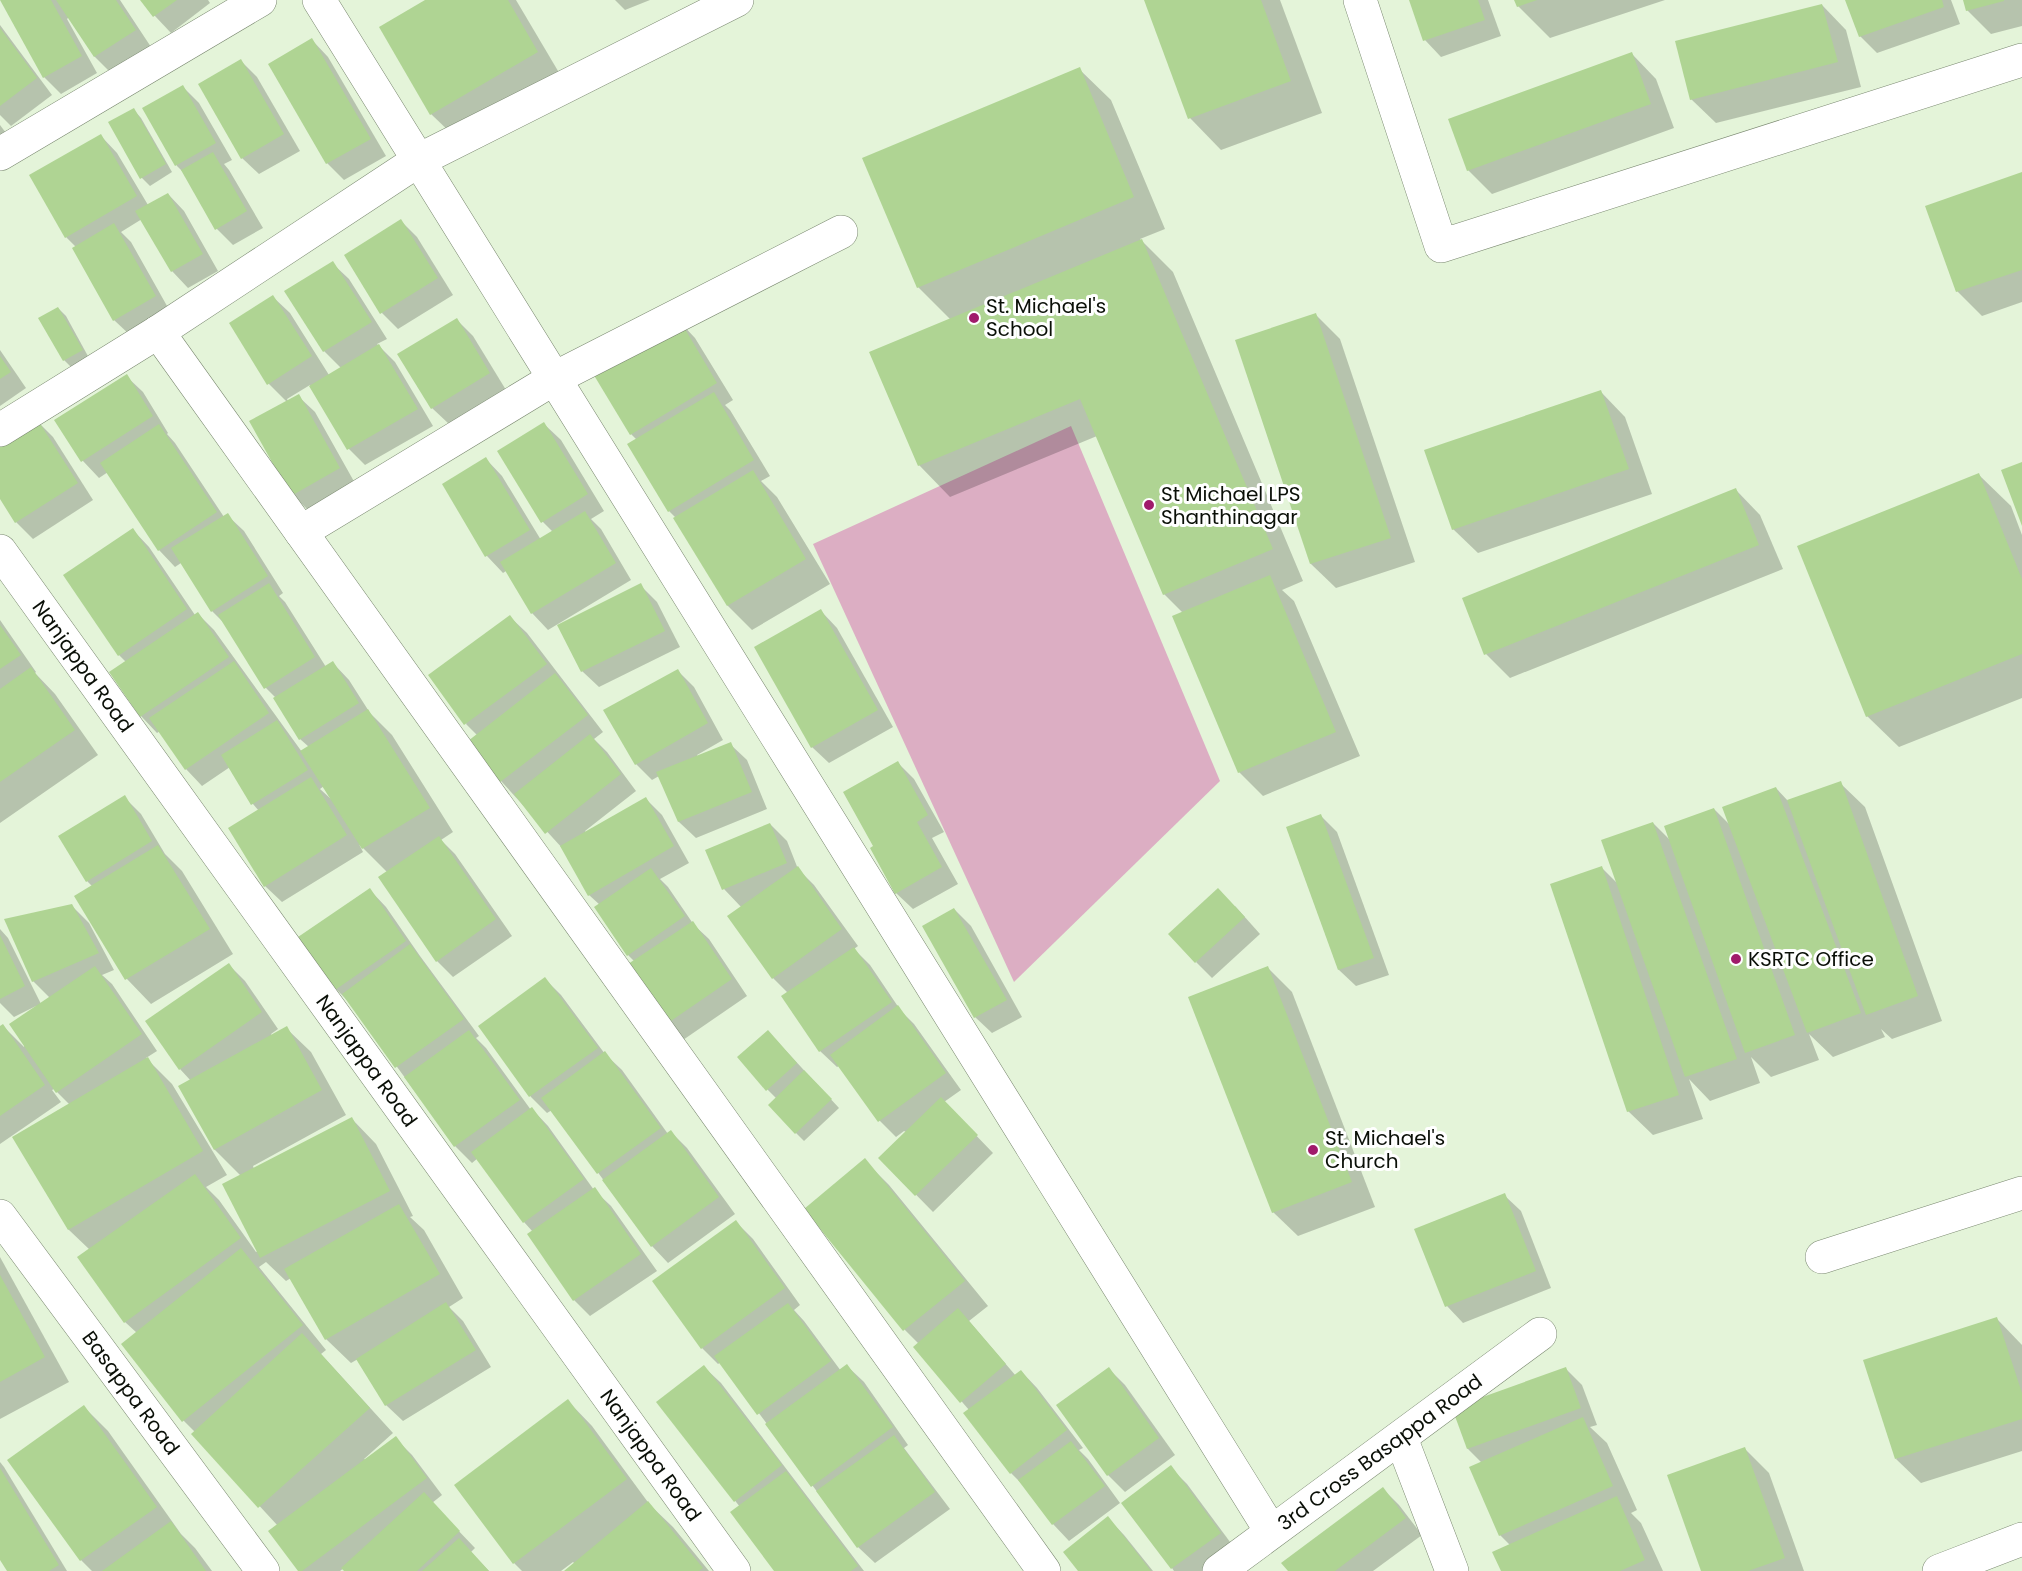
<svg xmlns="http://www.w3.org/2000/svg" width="2022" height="1571" viewBox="0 0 2022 1571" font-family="Poppins,sans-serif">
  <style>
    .green { fill: #dcaec3 }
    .shadow { fill: #0003; fill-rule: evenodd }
    .building { fill: #afd493 }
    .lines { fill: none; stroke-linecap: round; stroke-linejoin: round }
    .minor-casing { stroke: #7a8870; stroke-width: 34 }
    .minor { stroke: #fff; stroke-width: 33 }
    .poi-dot { fill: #a01b6b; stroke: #fff; stroke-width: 2 }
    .labels { text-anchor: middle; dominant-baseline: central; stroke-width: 6; stroke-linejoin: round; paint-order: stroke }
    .poi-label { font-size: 20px; fill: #0a0f07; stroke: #fff; text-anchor: start }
    .street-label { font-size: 20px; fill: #0a0f07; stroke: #fff }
  </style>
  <rect width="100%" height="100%" fill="#e4f4d9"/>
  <!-- green -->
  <polygon class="green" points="1071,426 1220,781 1014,982 813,544"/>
  <!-- shadow -->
  <g class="shadow">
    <polygon points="2,0 120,0 151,47 111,73 95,57 69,17 67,19 97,73 61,94 44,77"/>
    <polygon points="142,0 208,0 210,3 171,33 155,16"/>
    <polygon points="428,0 516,0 561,76 456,138 431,114"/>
    <polygon points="615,0 650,0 625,10"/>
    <polygon points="1146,0 1280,0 1322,113 1221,150 1190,118"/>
    <polygon points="1411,0 1488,0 1501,36 1441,57 1425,40"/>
    <polygon points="1516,0 1665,0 1550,38 1518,6"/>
    <polygon points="1847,0 1951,0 1960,24 1877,53 1860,36"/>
    <polygon points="1964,0 2022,0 2022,26 1991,34 1967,10"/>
    <polygon points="1822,5 1846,30 1861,87 1716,123 1691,99"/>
    <polygon points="0,25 52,95 11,126 0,115"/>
    <polygon points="312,40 328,57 386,156 344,180 327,163"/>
    <polygon points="1632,54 1656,79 1674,128 1492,194 1468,170"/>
    <polygon points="241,61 257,77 300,151 259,174 242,158"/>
    <polygon points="1079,69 1111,100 1165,229 1140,239 1173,272 1303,581 1282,590 1294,601 1360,756 1263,796 1239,772 1183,613 1164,594 1097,436 950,497 919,465 951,320 918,287"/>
    <polygon points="183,87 199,103 232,160 224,164 229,170 263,228 233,245 217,229 185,174 177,166 144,109"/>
    <polygon points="134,110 141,118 172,172 150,186 142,178"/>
    <polygon points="0,125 6,133 0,138"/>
    <polygon points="101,136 117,153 148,205 168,194 184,211 218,271 188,288 172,271 142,219 121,232 131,242 171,313 131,336 114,320 76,247 66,237"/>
    <polygon points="2022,174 2022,302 1982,316 1957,291"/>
    <polygon points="401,221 417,237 453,295 398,329 382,313"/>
    <polygon points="332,263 349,279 387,339 377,344 395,362 433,426 365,465 349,449 310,385 287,399 288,401 298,396 315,412 356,485 309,511 293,495 287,402 269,384 273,297 290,313 329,375 341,368 324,351"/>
    <polygon points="58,308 66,316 89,358 72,368 64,360"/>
    <polygon points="1316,315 1340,339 1415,562 1336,588 1311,564"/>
    <polygon points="457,320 473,336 506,390 449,424 432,408"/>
    <polygon points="679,321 695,338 733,400 725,405 730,410 770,476 761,481 777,497 830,584 752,630 728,606 676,518 669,511 637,440 631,434 594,373"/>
    <polygon points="0,350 26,388 0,406"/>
    <path d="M126 376 143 392 168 433 167 434 175 443 224 517 227 515 244 531 283 593 279 596 285 602 326 667 333 663 349 680 370 713 392 735 453 832 441 840 455 854 512 936 453 977 437 961 387 872 359 844 363 852 282 902 265 886 259 811 253 804 230 767 202 786 186 769 160 731 157 733 141 716 126 662 119 655 133 530 149 547 195 615 198 614 214 630 302 752 309 747 300 739 276 698 266 688 226 625 212 611 181 563 175 567 159 550 108 472 99 478 83 461 56 420ZM324 786 331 799 320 789Z"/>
    <polygon points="1601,392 1625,417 1652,494 1478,553 1453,529"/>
    <polygon points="37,421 53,437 93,500 33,539 16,522 0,497"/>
    <polygon points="544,424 561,440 604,511 591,519 601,529 631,580 548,630 532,613 506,571 503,573 487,556 444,485 486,459 502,476 541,540 553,532 543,522"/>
    <polygon points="1979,475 2011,506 2022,535 2022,698 1899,747 1867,716"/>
    <polygon points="1736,490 1760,515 1783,569 1510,678 1486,654"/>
    <polygon points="640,585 657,602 680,647 599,687 582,671"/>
    <polygon points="821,611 837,628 893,727 829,763 812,747"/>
    <polygon points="510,617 527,633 603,732 594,739 607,752 636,791 585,831 586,833 646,799 662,815 689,863 660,879 668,887 694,925 709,939 747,996 683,1040 635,962 628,955 600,905 589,895 563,849 501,781 470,741 477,735 466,724"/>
    <polygon points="0,620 36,672 35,673 55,694 98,755 0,823"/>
    <polygon points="678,671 694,687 723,740 697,755 698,757 730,744 747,760 767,809 696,838 679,822 659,776 652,780 636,764"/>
    <polygon points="898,763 914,779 944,832 932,838 958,884 913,909 896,893 875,846"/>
    <polygon points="1840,783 1865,807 1942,1021 1892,1039 1881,1029 1885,1037 1833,1057 1809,1034 1819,1060 1771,1077 1751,1057 1760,1083 1710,1101 1689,1079 1703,1119 1653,1135 1628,1111 1602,868 1619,885 1653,823 1671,841 1714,809 1731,826 1776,788 1788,801"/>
    <polygon points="124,797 141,814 165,854 182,871 233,954 151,1004 127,979 76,896 92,886 87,881"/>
    <polygon points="1321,816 1337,832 1389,975 1356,986 1339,970"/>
    <polygon points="770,824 787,841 798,869 814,885 858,946 854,949 870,965 901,1011 914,1024 961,1090 944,1102 993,1153 933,1212 880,1158 906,1132 904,1131 896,1137 880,1121 839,1066 837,1067 820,1051 788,993 773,978 742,908 724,889"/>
    <polygon points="370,890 386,907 420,956 479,1036 476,1038 486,1048 531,1110 532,1109 548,1126 594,1190 611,1206 657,1271 590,1316 574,1300 533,1232 524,1222 478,1158 472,1163 455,1146 351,1004 336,989"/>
    <polygon points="72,906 89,923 114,970 102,975 112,984 157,1051 146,1058 172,1084 227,1175 206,1187 219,1200 256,1252 258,1251 241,1176 215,1150 180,1087 191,1081 180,1069 228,964 245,981 278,1029 271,1034 272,1036 286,1028 311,1052 346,1115 253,1166 254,1169 352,1119 376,1144 413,1216 410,1217 424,1230 463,1298 449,1307 463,1321 491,1367 403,1421 386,1405 358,1359 351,1363 326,1339 291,1278 286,1281 266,1262 259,1267 326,1350 321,1354 393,1433 364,1459 366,1460 395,1438 412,1455 442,1495 432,1503 475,1548 471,1552 489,1571 346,1571 344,1568 340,1571 300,1571 278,1526 193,1434 195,1432 184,1421 123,1345 137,1333 125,1322 90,1250 69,1230 15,1138 70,1105 54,1089 52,1090 61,1102 0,1144 0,1028 3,1026 24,1047 37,1007 36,1006 14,1017 0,1003 0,929 8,938 41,1004 50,998 33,981"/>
    <polygon points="1235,906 1260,934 1212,978 1196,962"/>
    <polygon points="954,909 971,926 1022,1017 992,1033 975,1017"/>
    <polygon points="1268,968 1292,992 1375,1207 1298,1236 1273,1212"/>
    <polygon points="545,979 561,995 605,1054 622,1070 668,1134 671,1132 687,1148 735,1214 668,1263 652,1246 552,1110 547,1113 531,1097 480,1026"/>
    <polygon points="776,1040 839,1108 804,1141 796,1133 776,1098 767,1089"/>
    <polygon points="864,1160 889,1185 988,1306 969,1321 1016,1376 1021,1371 1037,1388 1083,1448 1079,1450 1088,1459 1120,1503 1069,1541 1053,1524 1025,1487 1011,1473 969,1410 915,1347 919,1344 905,1330"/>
    <polygon points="1504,1195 1521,1211 1551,1288 1463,1323 1447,1306"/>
    <polygon points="736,1222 753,1239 800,1305 794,1310 804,1321 841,1371 847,1366 864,1382 908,1445 904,1448 950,1509 875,1563 858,1547 721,1362 718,1364 702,1348"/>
    <polygon points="0,1257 69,1382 0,1419"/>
    <polygon points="1997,1319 2022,1345 2022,1451 1921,1483 1896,1459"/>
    <polygon points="704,1367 721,1383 864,1571 776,1571 740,1507 658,1402"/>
    <polygon points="1109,1369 1125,1385 1175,1455 1125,1492 1108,1475 1058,1405"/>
    <polygon points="1566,1369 1582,1385 1597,1425 1590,1427 1607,1443 1637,1510 1631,1513 1641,1523 1663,1571 1503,1571 1510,1545 1500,1535 1482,1463 1468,1449 1454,1409"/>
    <polygon points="568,1401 592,1426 650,1505 673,1527 709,1571 566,1571 575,1564 573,1562 561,1571 522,1571 514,1563 456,1486"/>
    <polygon points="84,1407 108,1431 181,1534 195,1548 212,1571 92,1571 81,1560 9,1460"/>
    <polygon points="1745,1449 1769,1473 1804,1571 1702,1571"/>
    <polygon points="0,1462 4,1467 67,1571 9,1571 0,1557"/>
    <polygon points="1170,1467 1187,1484 1236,1550 1207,1571 1174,1571 1172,1568"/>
    <polygon points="1383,1489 1399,1505 1422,1535 1373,1571 1290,1571"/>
    <polygon points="1108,1518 1124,1535 1153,1571 1080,1571"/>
  </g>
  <!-- building -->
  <g class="building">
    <polygon points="0,0 51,0 82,56 43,78"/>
    <polygon points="56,0 116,0 136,30 94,57"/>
    <polygon points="140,0 177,0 153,17"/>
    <polygon points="425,0 508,0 538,52 430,115 379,27"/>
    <polygon points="1144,0 1261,0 1291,81 1188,119"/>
    <polygon points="1409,0 1478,0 1485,20 1423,41"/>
    <polygon points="1514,0 1537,0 1517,7"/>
    <polygon points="1845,0 1942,0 1944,7 1859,37"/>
    <polygon points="1963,0 2004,0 2004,1 1966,11"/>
    <polygon points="1822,4 1838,62 1690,100 1675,41"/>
    <polygon points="0,28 37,78 0,106"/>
    <polygon points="312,38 371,139 326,164 268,64"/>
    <polygon points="1632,52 1651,104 1467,171 1448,119"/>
    <polygon points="241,59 284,134 241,159 198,84"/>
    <polygon points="1080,67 1134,197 917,288 862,158"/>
    <polygon points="183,85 216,143 175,166 142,108"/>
    <polygon points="134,108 166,164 140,179 108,122"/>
    <polygon points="101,134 137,196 65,238 29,175"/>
    <polygon points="213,152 247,211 215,230 181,170"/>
    <polygon points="2022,172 2022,270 1956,292 1925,206"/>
    <polygon points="168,193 203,254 171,272 135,211"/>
    <polygon points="401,219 438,278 380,314 344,255"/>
    <polygon points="114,223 156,296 113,321 72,248"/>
    <polygon points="1142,239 1273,549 1163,595 1080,399 918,466 869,352"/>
    <polygon points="333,261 372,322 323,352 284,291"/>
    <polygon points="273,295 312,356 267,385 229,323"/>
    <polygon points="58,307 83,350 63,361 38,318"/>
    <polygon points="1316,313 1391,538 1310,564 1235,340"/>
    <polygon points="457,318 490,373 431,409 397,354"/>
    <polygon points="679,319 717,383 630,435 592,372"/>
    <polygon points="379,344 418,409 347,450 309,386"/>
    <polygon points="0,356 11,372 0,379"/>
    <polygon points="127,374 153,416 81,462 54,420"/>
    <polygon points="1601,390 1629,469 1452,530 1424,450"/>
    <polygon points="714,392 754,460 668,512 627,444"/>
    <polygon points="299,394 340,468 291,496 249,421"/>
    <polygon points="37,419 78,483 15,523 0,499 0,443"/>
    <polygon points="544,422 588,494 541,523 497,451"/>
    <polygon points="159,424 217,512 158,551 100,463"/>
    <polygon points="486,457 530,530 485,557 442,484"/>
    <polygon points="2022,462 2022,526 2001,470"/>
    <polygon points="753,470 806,559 727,606 673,518"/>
    <polygon points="1979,473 2022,579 2022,654 1866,717 1797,546"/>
    <polygon points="1736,488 1759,545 1484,655 1462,598"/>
    <polygon points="585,511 616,563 531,614 500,562"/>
    <polygon points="228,513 268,576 211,612 171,548"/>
    <polygon points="133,528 187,609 118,656 63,575"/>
    <polygon points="1270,575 1336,732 1238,773 1172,616"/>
    <polygon points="269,583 315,657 264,689 218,615"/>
    <polygon points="641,583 665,631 581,672 557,625"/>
    <polygon points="821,609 878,710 811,748 754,647"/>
    <polygon points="198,612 229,657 140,717 109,672"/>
    <polygon points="510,615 547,664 464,725 428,675"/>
    <polygon points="0,625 21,655 0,669"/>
    <polygon points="234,661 269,713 185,770 149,718"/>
    <polygon points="333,661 359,703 299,740 273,698"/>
    <polygon points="31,667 75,730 0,782 0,689"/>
    <polygon points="678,669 708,723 635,765 603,710"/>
    <polygon points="555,673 588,715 500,782 468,741"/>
    <polygon points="368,709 430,808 362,849 300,751"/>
    <polygon points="277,720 308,770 251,805 221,755"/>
    <polygon points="590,734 621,774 545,834 514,794"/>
    <polygon points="731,742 752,792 678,822 656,772"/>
    <polygon points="898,761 928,815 917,822 942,867 895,894 870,848 873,846 843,792"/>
    <polygon points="311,777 347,835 264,887 228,828"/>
    <polygon points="1841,781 1918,996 1866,1015 1787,800"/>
    <polygon points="1776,787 1861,1013 1807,1033 1722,807"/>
    <polygon points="125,795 152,841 86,882 58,836"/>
    <polygon points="646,797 674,846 588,896 560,846"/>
    <polygon points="1714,808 1795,1035 1745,1053 1664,826"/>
    <polygon points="1321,814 1374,958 1338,970 1286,827"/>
    <polygon points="1653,822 1737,1059 1685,1077 1601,840"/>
    <polygon points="770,823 787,863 722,890 705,850"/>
    <polygon points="439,836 496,919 436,962 378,877"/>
    <polygon points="158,845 210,929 125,980 74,896"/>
    <polygon points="798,866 842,929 772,979 727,916"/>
    <polygon points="1602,866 1679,1095 1627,1112 1550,884"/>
    <polygon points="651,868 685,916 627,956 594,907"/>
    <polygon points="370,888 406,941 335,990 298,937"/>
    <polygon points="1218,888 1245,917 1195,963 1168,934"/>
    <polygon points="72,904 99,953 32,982 4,919"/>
    <polygon points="954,908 1007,1000 974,1018 922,926"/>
    <polygon points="693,921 732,979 665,1025 625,966"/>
    <polygon points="0,935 25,986 0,999"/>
    <polygon points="410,944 464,1019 395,1068 342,994"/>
    <polygon points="854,947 892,1002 819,1052 781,996"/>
    <polygon points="229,963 262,1012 179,1070 145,1021"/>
    <polygon points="95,966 142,1034 56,1093 9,1024"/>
    <polygon points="1268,966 1352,1182 1272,1213 1188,997"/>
    <polygon points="545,977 598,1048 529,1097 478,1026"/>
    <polygon points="898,1005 946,1073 878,1122 830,1055"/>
    <polygon points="3,1024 45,1085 0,1116 0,1026"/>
    <polygon points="287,1026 322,1090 214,1150 178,1086"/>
    <polygon points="469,1030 520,1100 454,1147 404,1077"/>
    <polygon points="768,1030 797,1063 766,1091 737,1057"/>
    <polygon points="605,1051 661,1128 597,1174 541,1098"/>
    <polygon points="148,1057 203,1151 68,1230 12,1137"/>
    <polygon points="804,1070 832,1099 795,1134 768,1105"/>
    <polygon points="941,1097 978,1135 915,1196 878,1158"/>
    <polygon points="532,1107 584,1179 523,1223 471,1152"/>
    <polygon points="352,1117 390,1191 260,1258 222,1184"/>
    <polygon points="671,1130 719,1197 651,1247 602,1180"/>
    <polygon points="865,1158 965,1281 903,1331 804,1209"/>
    <polygon points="195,1174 241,1238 124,1323 77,1257"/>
    <polygon points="595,1187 641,1254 573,1301 527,1234"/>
    <polygon points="1505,1193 1536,1271 1445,1307 1414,1229"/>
    <polygon points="399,1204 440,1274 325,1340 284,1269"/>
    <polygon points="736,1220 785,1288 701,1349 652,1281"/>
    <polygon points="241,1248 303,1325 182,1422 121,1344"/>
    <polygon points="0,1275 45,1357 0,1382"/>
    <polygon points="446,1302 476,1350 385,1406 356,1359"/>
    <polygon points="788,1303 831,1361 757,1415 714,1356"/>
    <polygon points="958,1308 1006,1364 960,1403 913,1347"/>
    <polygon points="1997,1317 2022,1393 2022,1419 1895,1459 1863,1360"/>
    <polygon points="302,1333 370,1408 258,1508 191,1434"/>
    <polygon points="847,1364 893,1427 811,1487 765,1424"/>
    <polygon points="704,1365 782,1465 734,1502 656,1402"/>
    <polygon points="1109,1367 1159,1438 1107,1476 1056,1405"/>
    <polygon points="1566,1367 1581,1408 1467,1449 1452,1408"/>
    <polygon points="1021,1370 1067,1430 1010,1474 963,1413"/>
    <polygon points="568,1399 627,1479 513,1564 454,1485"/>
    <polygon points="84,1405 157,1507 80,1561 7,1460"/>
    <polygon points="1583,1417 1613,1486 1499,1536 1469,1467"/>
    <polygon points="894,1435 935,1492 857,1548 816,1491"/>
    <polygon points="396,1436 427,1478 302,1571 298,1571 268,1531"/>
    <polygon points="1071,1441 1105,1486 1052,1525 1018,1480"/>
    <polygon points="1745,1447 1785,1558 1748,1571 1701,1571 1667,1475"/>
    <polygon points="1171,1465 1221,1533 1171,1569 1121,1503"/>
    <polygon points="0,1468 59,1565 49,1571 7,1571 0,1560"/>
    <polygon points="786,1471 858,1566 851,1571 774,1571 730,1512"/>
    <polygon points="1383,1487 1406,1518 1335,1571 1288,1571 1281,1563"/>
    <polygon points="424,1492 460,1531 417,1571 344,1571 341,1568"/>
    <polygon points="1617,1496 1645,1560 1620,1571 1501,1571 1492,1552"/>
    <polygon points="648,1501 703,1568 699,1571 564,1571"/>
    <polygon points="1108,1516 1151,1571 1078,1571 1063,1552"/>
    <polygon points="171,1521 206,1571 102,1571"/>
    <polygon points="459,1538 489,1571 422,1571"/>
  </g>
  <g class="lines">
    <!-- minor casing -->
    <g class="minor-casing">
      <g id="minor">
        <polyline points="319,0 1271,1531"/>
        <polyline points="1360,0 1441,246 2022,60"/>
        <polyline points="0,154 260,0"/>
        <polyline points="158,332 1044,1571"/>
        <polyline points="0,430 158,332 419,160 737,0"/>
        <polyline points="301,532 555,378 841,232"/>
        <path id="s1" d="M0 551 734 1571"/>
        <path id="s2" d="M0 1216 263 1571"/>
        <polyline points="1822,1257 2022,1193"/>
        <polyline points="1401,1438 1452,1571"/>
        <path id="s3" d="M1219 1571 1540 1334"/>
        <polyline points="1939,1571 2022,1539"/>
      </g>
    </g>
    <!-- minor -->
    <use href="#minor" class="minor"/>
  </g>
  <!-- markers -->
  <g class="poi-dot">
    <circle cx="974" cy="318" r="6"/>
    <circle cx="1149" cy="505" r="6"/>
    <circle cx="1736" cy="959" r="6"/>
    <circle cx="1313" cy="1150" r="6"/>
  </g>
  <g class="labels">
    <!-- poi labels -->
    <g class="poi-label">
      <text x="986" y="306">St. Michael's<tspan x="986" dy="23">School</tspan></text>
      <text x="1161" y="494">St Michael LPS<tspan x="1161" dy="23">Shanthinagar</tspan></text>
      <text x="1748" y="959">KSRTC Office</text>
      <text x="1325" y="1138">St. Michael's<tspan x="1325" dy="23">Church</tspan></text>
    </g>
    <!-- street labels -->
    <g class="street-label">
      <text stroke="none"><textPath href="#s1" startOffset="142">Nanjappa Road</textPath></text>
      <text stroke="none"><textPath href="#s1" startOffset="628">Nanjappa Road</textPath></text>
      <text stroke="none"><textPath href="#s2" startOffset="220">Basappa Road</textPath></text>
      <text stroke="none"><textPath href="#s3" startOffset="200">3rd Cross Basappa Road</textPath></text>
      <text stroke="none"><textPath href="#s1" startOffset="1114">Nanjappa Road</textPath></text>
    </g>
  </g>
</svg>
